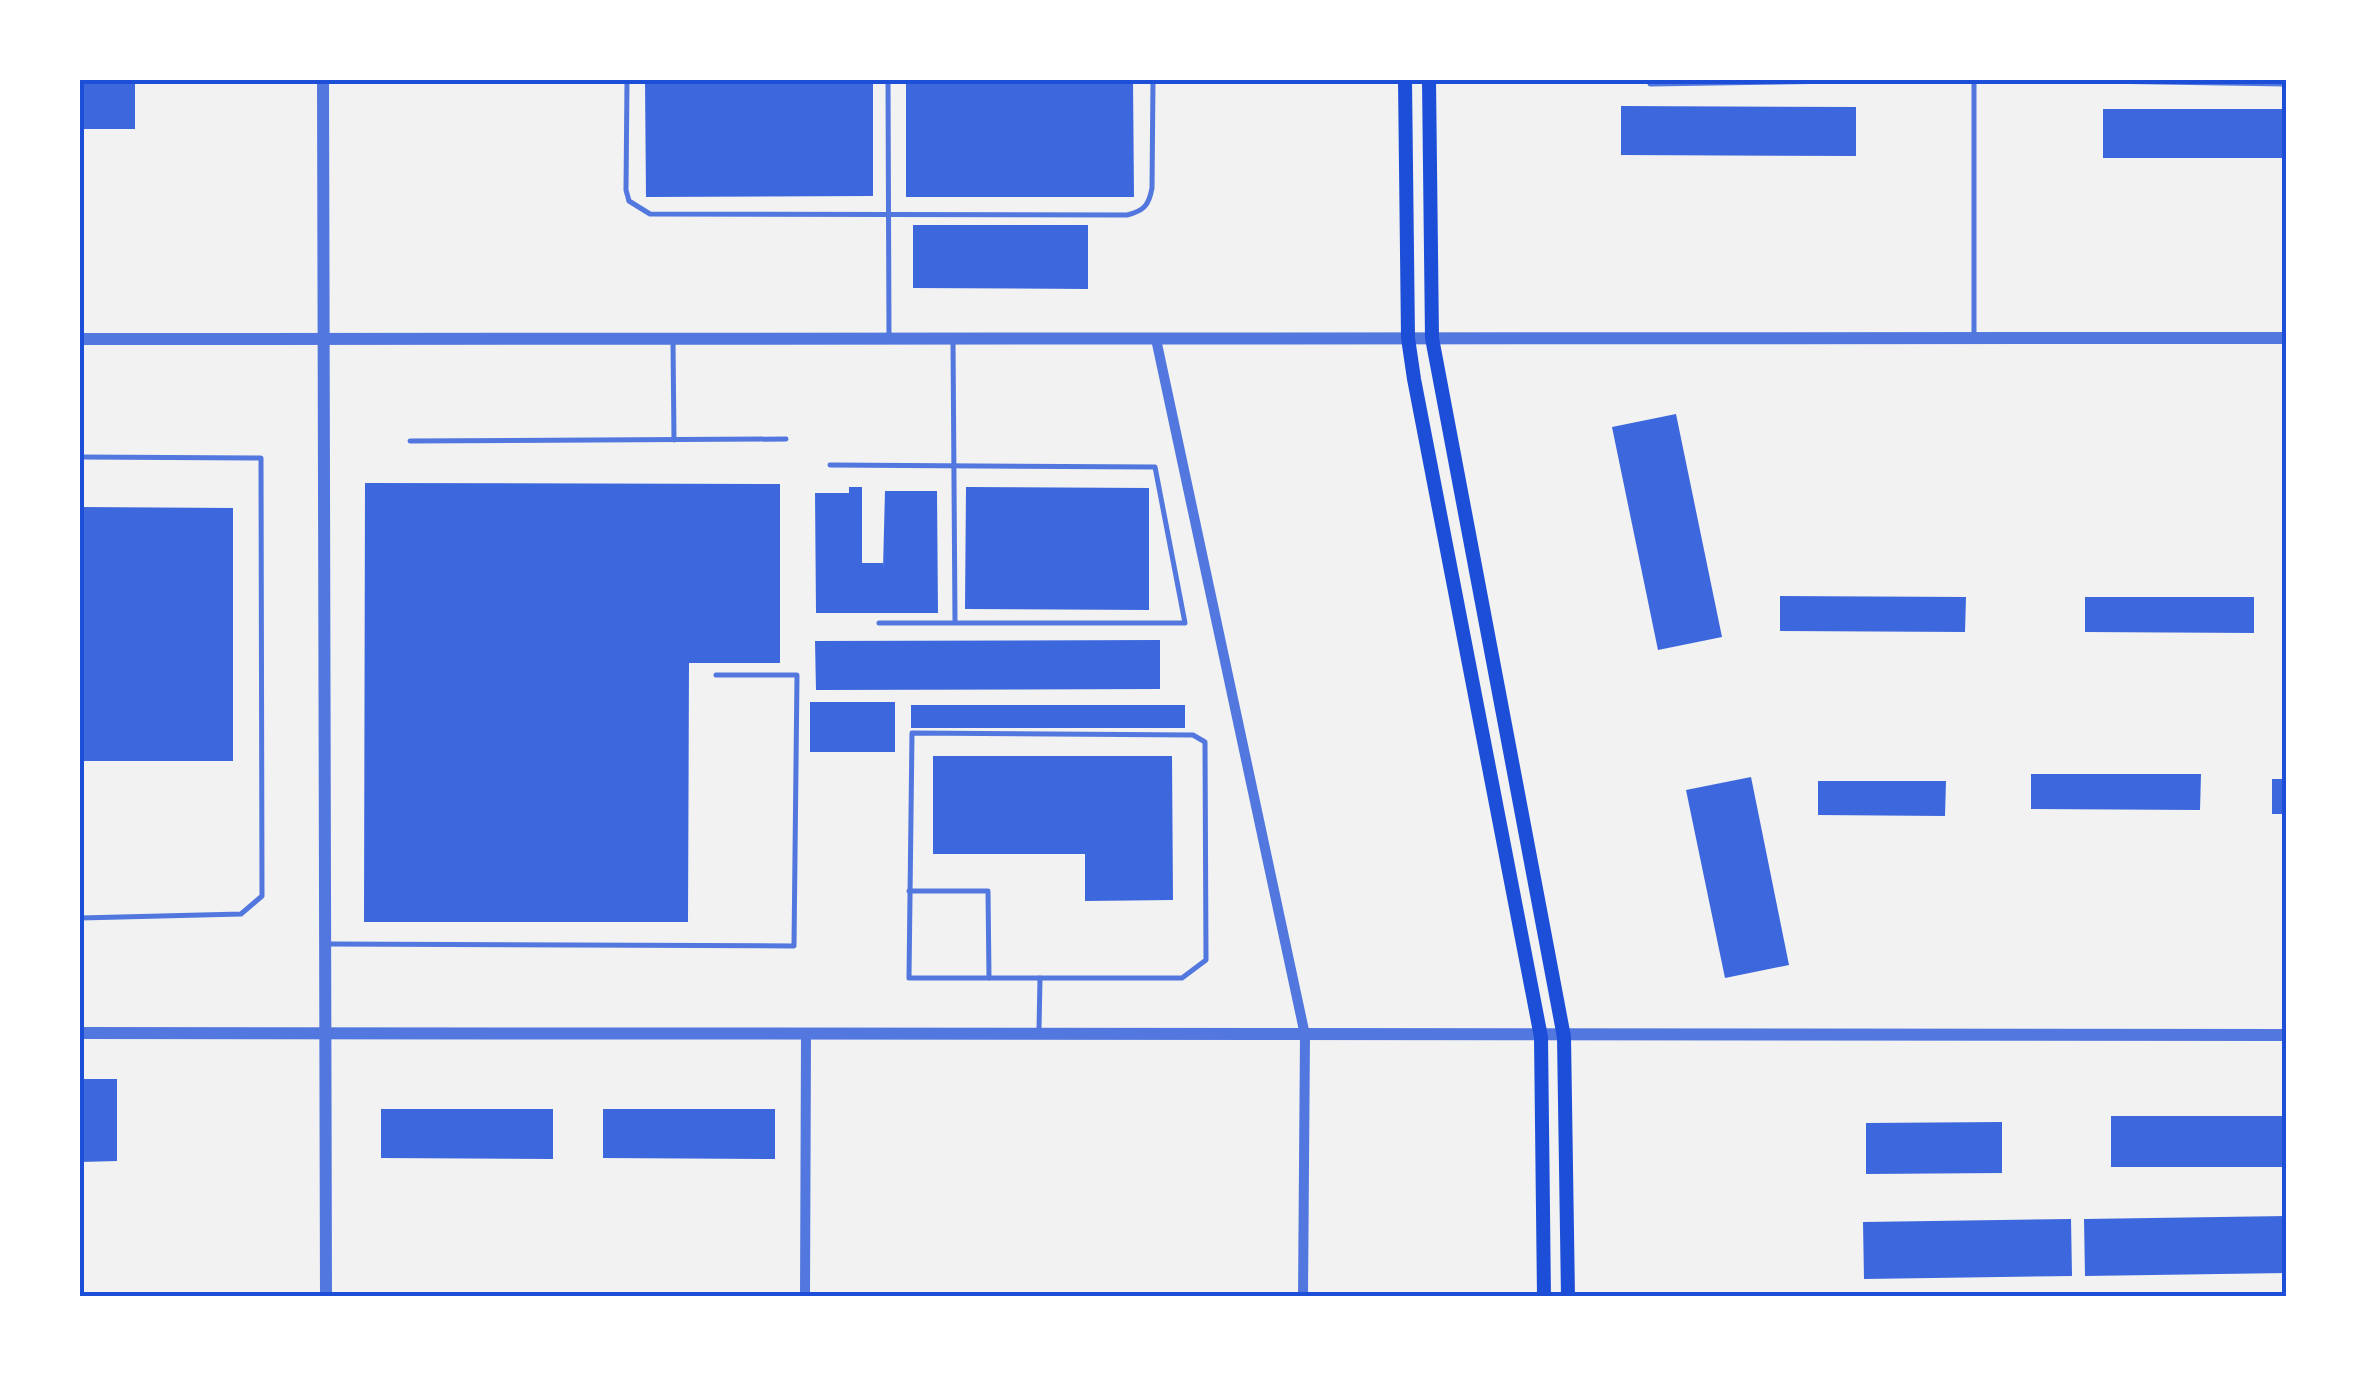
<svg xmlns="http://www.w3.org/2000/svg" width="2367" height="1377" viewBox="0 0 2367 1377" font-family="'DejaVu Sans',sans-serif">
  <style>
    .building { fill: #3d67dc }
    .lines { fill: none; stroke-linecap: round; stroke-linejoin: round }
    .service { stroke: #5277de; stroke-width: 5 }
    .minor { stroke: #5277de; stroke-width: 10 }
    .tertiary { stroke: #5277de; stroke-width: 12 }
    .secondary { stroke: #1d4ed8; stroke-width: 14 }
    .neatline { fill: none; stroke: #1d4ed8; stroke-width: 4 }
  </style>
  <rect width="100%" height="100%" fill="#f2f2f2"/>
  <!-- building -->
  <g class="building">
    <polygon points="645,80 873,80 873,196 646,197"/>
    <polygon points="906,80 1133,80 1134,197 906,197"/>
    <rect x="80" y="84" width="55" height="45"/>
    <polygon points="1621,106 1856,107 1856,156 1621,155"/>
    <rect x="2103" y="109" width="184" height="49"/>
    <polygon points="913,225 1088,225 1088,289 913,288"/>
    <polygon points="1676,414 1722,637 1658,650 1612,427"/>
    <polygon points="365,483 780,484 780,663 689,663 688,922 364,922"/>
    <polygon points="849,487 862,487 862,563 883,563 883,569 885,491 937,491 938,613 816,613 815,493 849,493"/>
    <polygon points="966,487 1149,488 1149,610 965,609"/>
    <polygon points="80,507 233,508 233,761 80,761"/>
    <polygon points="1780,596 1966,597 1965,632 1780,631"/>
    <polygon points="2085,597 2254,597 2254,633 2085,632"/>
    <polygon points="1160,640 1160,689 816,690 815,641"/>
    <rect x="810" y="702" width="85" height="50"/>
    <rect x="911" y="705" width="274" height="23"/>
    <polygon points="933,756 1172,756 1173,900 1085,901 1085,854 933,854"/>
    <polygon points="2031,774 2201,774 2200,810 2031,809"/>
    <polygon points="1751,777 1789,965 1725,978 1686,790"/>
    <rect x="2272" y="779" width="15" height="35"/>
    <polygon points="1818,781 1946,781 1945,816 1818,815"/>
    <polygon points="80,1079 117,1079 117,1161 80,1162"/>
    <polygon points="381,1109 553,1109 553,1159 381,1158"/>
    <polygon points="603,1109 775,1109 775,1159 603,1158"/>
    <rect x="2111" y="1116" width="176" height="51"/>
    <polygon points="2002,1122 2002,1173 1866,1174 1866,1123"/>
    <polygon points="2287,1216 2287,1273 2085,1276 2084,1219"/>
    <polygon points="2071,1219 2072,1276 1864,1279 1863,1222"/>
  </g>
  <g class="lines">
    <!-- service -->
    <g class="service">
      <path d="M627 80 626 190 629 201 650 214 1127 215C1144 211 1149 205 1152 188L1153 80"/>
      <polyline points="888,80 889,337"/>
      <polyline points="1974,80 1974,337"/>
      <polyline points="2030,80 2287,84"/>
      <polyline points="1650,84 1912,80"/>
      <polyline points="953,340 955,622"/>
      <polyline points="673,342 674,440"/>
      <polyline points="410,441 786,439"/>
      <polyline points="80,457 261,458 262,896 241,914 80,918"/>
      <polyline points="830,465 1155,467 1185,623 879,623"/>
      <polygon points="912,733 1193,735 1205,742 1206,960 1182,978 909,978"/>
      <polyline points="909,891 988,891 989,978"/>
      <polyline points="328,944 794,946 797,675 716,675"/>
      <polyline points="1039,1030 1040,978"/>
    </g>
    <!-- minor -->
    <g class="minor">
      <polyline points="1156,339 1305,1035 1303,1297"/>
      <polyline points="805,1297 806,1035"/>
    </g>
    <!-- tertiary -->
    <g class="tertiary">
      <polyline points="323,80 326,1297"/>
      <polyline points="80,339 2287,338"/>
      <polyline points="80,1033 2287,1035"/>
    </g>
    <!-- secondary -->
    <g class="secondary">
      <polyline points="1405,80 1408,338 1414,379 1541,1037 1544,1297"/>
      <polyline points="1429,80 1432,338 1564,1037 1568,1297"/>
    </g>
  </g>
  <!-- border -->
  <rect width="2367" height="1377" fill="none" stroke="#ffffff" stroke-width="165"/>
  <rect x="82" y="82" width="2202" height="1212" class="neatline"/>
</svg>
